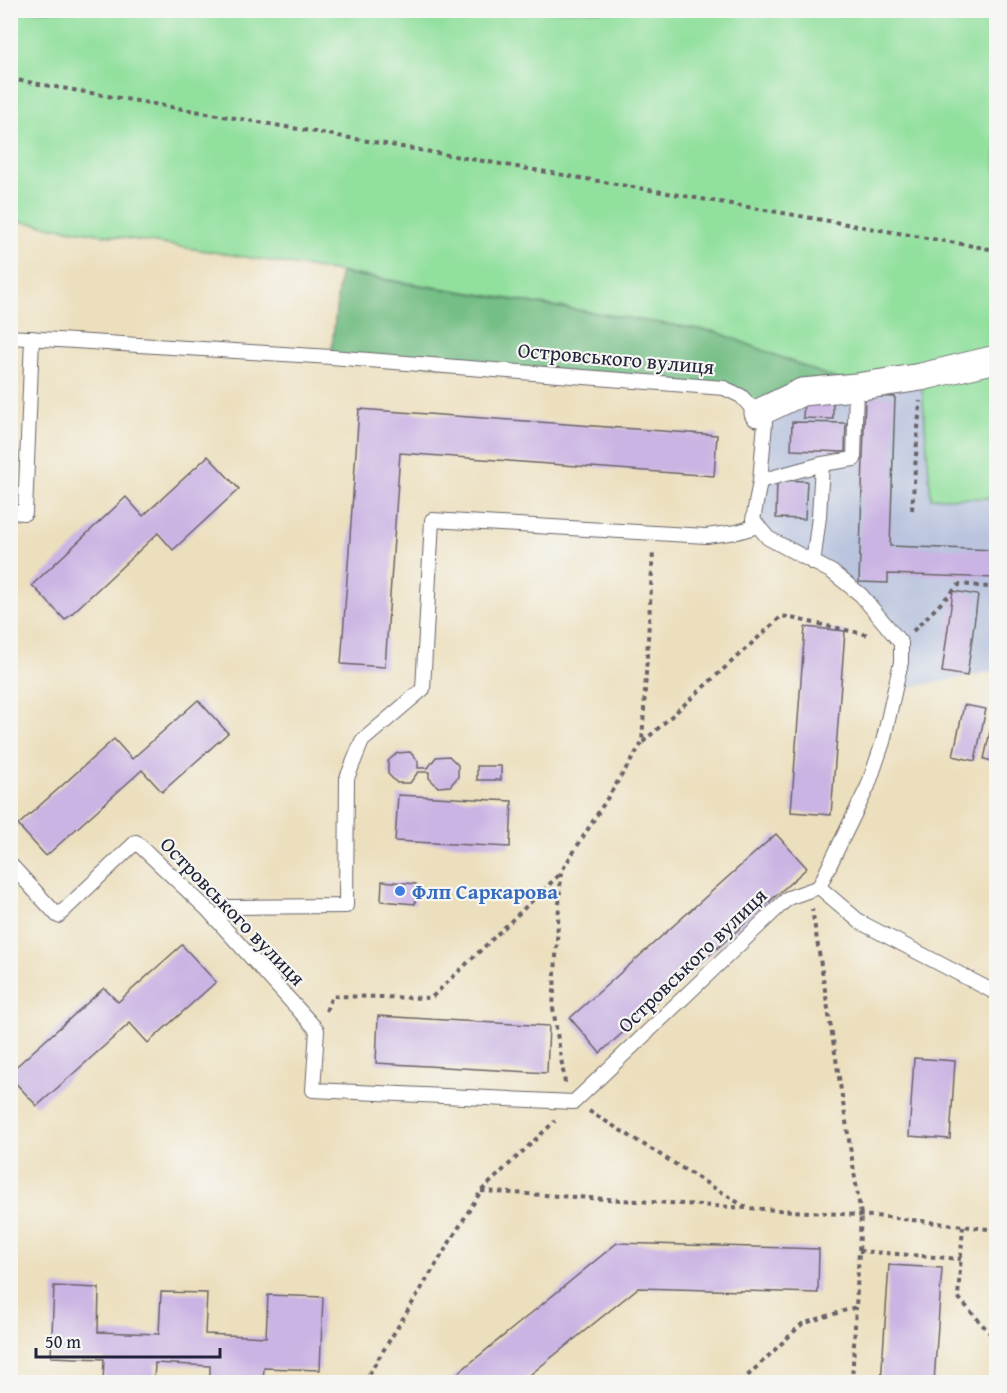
<svg xmlns="http://www.w3.org/2000/svg" width="1007" height="1393" viewBox="0 0 1007 1393" font-family="'Gentium Book Plus',serif">
  <style>
    .industrial { fill: #bac4de }
    .green { fill: #92e09e; stroke: #5a816c; stroke-width: 1.5 }
    .forest { fill: #75be85; stroke: #4c7060; stroke-width: 1.5 }
    .building { fill: #cab4e3 }
    .lines { fill: none; stroke-linecap: round; stroke-linejoin: round }
    .service-casing { stroke: #696468; stroke-width: 16 }
    .minor-casing { stroke: #696468; stroke-width: 29 }
    .path { stroke: #696468; stroke-width: 4; stroke-dasharray: 4.5 4.5; stroke-linecap: butt }
    .service { stroke: #fff; stroke-width: 14 }
    .minor { stroke: #fff; stroke-width: 27 }
    .shop-dot { fill: #3f7fe0; stroke: #f6f6f2; stroke-width: 2 }
    .labels { text-anchor: middle; dominant-baseline: central; stroke-width: 4.5; stroke-linejoin: round; paint-order: stroke }
    .street-label { font-size: 21px; fill: #22223b; stroke: #f6f6f2 }
    .shop-label { font-size: 21px; font-weight: bold; fill: #366cbe; stroke: #f6f6f2; text-anchor: start }
  </style>
  <rect width="100%" height="100%" fill="#f6f6f2"/>
  <filter id="ink" filterUnits="userSpaceOnUse"><feTurbulence type="fractalNoise" baseFrequency=".0167" numOctaves="2"/><feDisplacementMap in="SourceGraphic" scale="12" xChannelSelector="R" yChannelSelector="G"/><feConvolveMatrix kernelMatrix="1 2 1 2 8 2 1 2 1" color-interpolation-filters="sRGB"/></filter>
  <filter id="wash" filterUnits="userSpaceOnUse"><feTurbulence type="fractalNoise" baseFrequency=".008" numOctaves="4" result="noise"/><feDisplacementMap in="SourceGraphic" scale="24" xChannelSelector="R" yChannelSelector="G"/><feGaussianBlur stdDeviation="1.35" result="paint"/><feColorMatrix in="noise" values="0 0 0 0 0 0 0 0 0 0 0 0 0 0 0 0 0 1.4 0 .05"/><feComposite in="paint" operator="in"/></filter>
  <g filter="url(#wash)">
    <rect width="100%" height="100%" fill="#ecdfbd"/>
    <!-- industrial -->
    <polygon class="industrial" points="921,377 931,498 996,498 996,671 896,690 901,643 861,595 796,554 753,520 760,481 758,413"/>
    <!-- green -->
    <polygon class="green" points="10,11 996,11 996,498 931,498 921,377 856,387 717,332 11,220"/>
    <!-- forest -->
    <polygon class="forest" points="340,273 717,332 856,387 758,413 724,388 331,357"/>
    <g id="blocks">
      <!-- building -->
      <g class="building">
        <polygon points="865,396 895,397 890,546 996,550 996,578 888,574 888,583 859,582"/>
        <polygon points="804,400 833,401 833,419 803,418"/>
        <polygon points="359,409 717,435 714,476 400,453 385,667 341,664"/>
        <polygon points="792,422 846,423 845,452 791,450"/>
        <polygon points="208,456 239,489 173,550 158,533 65,620 32,585 126,497 143,516"/>
        <polygon points="777,480 807,481 805,519 776,518"/>
        <polygon points="953,591 978,595 967,676 942,672"/>
        <polygon points="805,627 845,631 831,815 791,812"/>
        <polygon points="198,700 228,733 162,792 142,770 46,856 18,825 114,739 132,759"/>
        <polygon points="964,705 986,709 975,761 953,756"/>
        <polygon points="991,727 996,728 996,762 984,759"/>
        <polygon points="410,752 418,761 418,768 428,768 436,757 449,756 458,765 458,777 450,786 438,787 429,778 429,772 418,772 410,783 397,783 388,774 388,761 397,753"/>
        <rect x="477" y="766" width="24" height="14"/>
        <polygon points="398,795 512,801 510,847 395,841"/>
        <polygon points="776,834 807,868 600,1053 570,1018"/>
        <polygon points="382,881 416,884 415,904 381,901"/>
        <polygon points="182,945 216,982 148,1043 130,1023 37,1106 10,1077 10,1072 104,988 118,1002"/>
        <polygon points="378,1016 549,1026 547,1073 376,1063"/>
        <polygon points="914,1058 955,1061 950,1139 909,1136"/>
        <polygon points="617,1243 819,1249 818,1293 638,1288 521,1382 447,1382"/>
        <polygon points="889,1265 942,1268 934,1382 881,1382"/>
        <polygon points="54,1286 99,1288 98,1332 159,1334 161,1292 207,1293 205,1334 266,1337 268,1295 323,1297 320,1370 264,1368 263,1382 210,1382 210,1366 155,1363 154,1382 103,1382 104,1359 51,1357"/>
      </g>
    </g>
  </g>
  <g filter="url(#ink)">
    <use href="#blocks" fill-opacity="0" stroke="#696468" stroke-width="1.5"/>
    <g class="lines">
      <!-- service casing -->
      <g class="service-casing">
        <g id="service">
          <polyline points="10,337 331,357 724,388 741,396 765,423 760,481 753,520 768,538 832,572 861,595 901,643 901,662 883,742 868,786 819,887 788,898 574,1102 313,1090 317,1030 208,910 136,842 58,916 10,864"/>
          <polyline points="822,464 854,459 856,387"/>
          <polyline points="760,481 822,464 819,517 813,563"/>
          <polyline points="10,512 25,513 32,338"/>
          <polyline points="819,887 860,922 996,993"/>
          <polyline points="216,919 229,907 346,906 347,778 362,741 423,689 432,520 706,536 737,532 758,526"/>
        </g>
      </g>
      <!-- minor casing -->
      <g class="minor-casing">
        <polyline id="minor" points="758,413 802,392 856,387 921,377 996,359"/>
      </g>
      <!-- path -->
      <g class="path">
        <polyline points="10,79 996,250"/>
        <polyline points="912,510 920,401"/>
        <polyline points="913,631 960,584 996,588"/>
        <polyline points="643,742 782,616 869,635"/>
        <polyline points="326,1011 332,996 431,998 561,873"/>
        <polyline points="565,1083 553,1008 561,872 642,743 653,552"/>
        <polyline points="589,1111 747,1208"/>
        <polyline points="481,1191 887,1217 996,1230"/>
        <polyline points="963,1226 958,1297 996,1340"/>
        <polyline points="859,1251 961,1259"/>
        <polyline points="364,1382 481,1191 555,1121"/>
        <polyline points="741,1382 802,1324 856,1307 861,1215 812,909"/>
        <polyline points="852,1382 856,1307"/>
      </g>
      <!-- service -->
      <use href="#service" class="service"/>
      <!-- minor -->
      <use href="#minor" class="minor"/>
    </g>
  </g>
  <!-- markers -->
  <circle class="shop-dot" cx="400" cy="891" r="6"/>
  <g class="labels">
    <!-- street labels -->
    <g class="street-label">
      <text transform="translate(616 358) rotate(5)">Островського вулиця</text>
      <text transform="translate(233 911) rotate(46)">Островського вулиця</text>
      <text transform="translate(692 960) rotate(-44)">Островського вулиця</text>
    </g>
    <!-- shop labels -->
    <g class="shop-label">
      <text x="412" y="891">Флп Саркарова</text>
    </g>
  </g>
  <!-- margin -->
  <rect width="1007" height="1393" fill="none" stroke="#f6f6f2" stroke-width="36"/>
  <!-- scale -->
  <path d="M36 1348v9h184v-9" fill="none" stroke="#22223b" stroke-width="3"/>
  <text x="45" y="1348" font-size="18" fill="#22223b" stroke="#f6f6f2" stroke-width="4.5" paint-order="stroke">50 m</text>
</svg>
